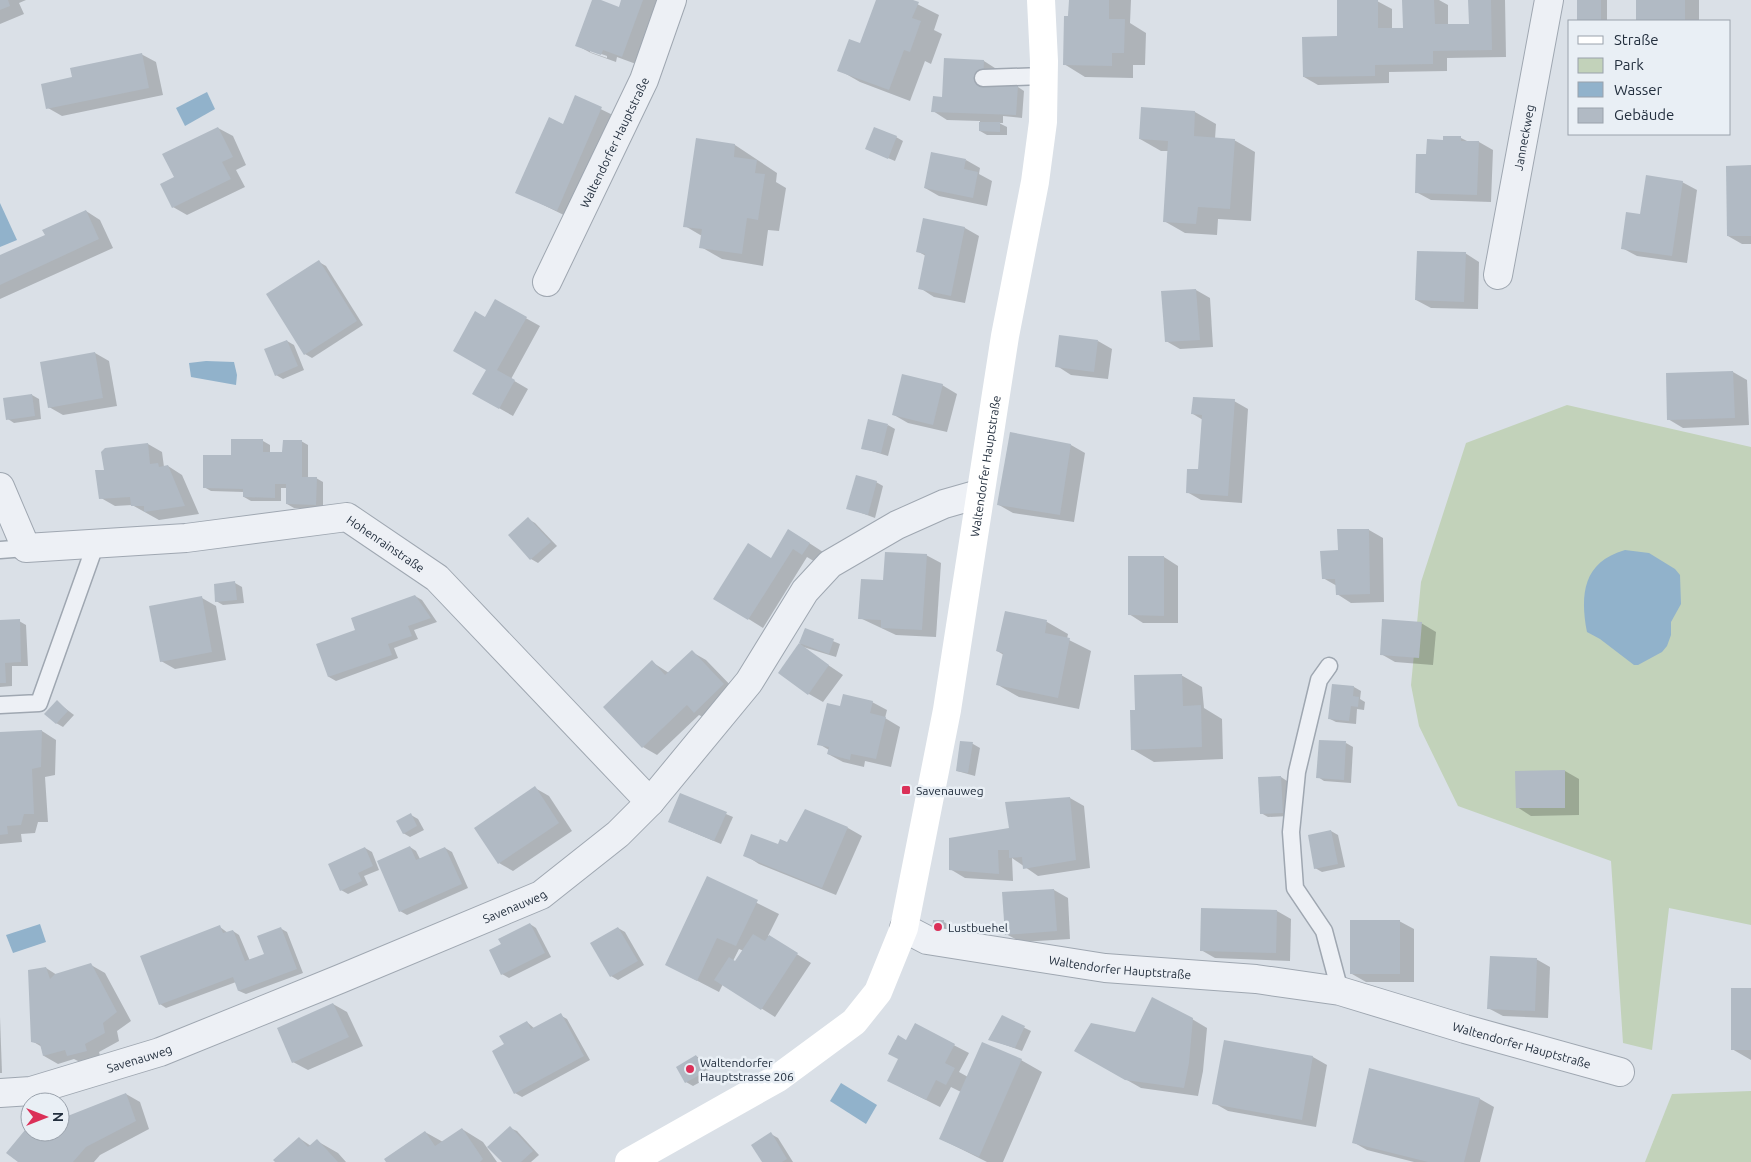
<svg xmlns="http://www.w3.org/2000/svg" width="1751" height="1162" viewBox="0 0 1751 1162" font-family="Ubuntu,sans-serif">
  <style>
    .green { fill: #c2d2ba }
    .water { fill: #91b2cb }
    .shadow { fill: #0003; fill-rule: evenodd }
    .building { fill: #b1bac4 }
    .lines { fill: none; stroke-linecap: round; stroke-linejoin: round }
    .lane-casing { stroke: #9fa7b1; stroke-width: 19 }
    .street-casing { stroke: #9fa7b1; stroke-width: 30 }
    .lane { stroke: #edf0f5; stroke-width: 16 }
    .street { stroke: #edf0f5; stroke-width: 28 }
    .secondary { stroke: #fff; stroke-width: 28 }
    .poi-dot { fill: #db3058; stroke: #e9eff5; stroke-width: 2 }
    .labels { text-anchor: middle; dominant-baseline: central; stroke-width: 5; stroke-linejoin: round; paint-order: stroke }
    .street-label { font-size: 12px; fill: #232f3e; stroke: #e9eff5 }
    .poi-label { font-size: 12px; fill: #232f3e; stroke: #e9eff5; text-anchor: start }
  </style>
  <rect width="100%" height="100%" fill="#dae0e7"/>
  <!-- green -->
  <g class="green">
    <polygon points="1567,405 1751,447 1751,925 1669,908 1652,1050 1623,1043 1611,861 1458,806 1419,726 1411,685 1421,582 1466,443"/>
    <polygon points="1751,1091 1751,1162 1645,1162 1672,1094"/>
  </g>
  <!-- water -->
  <g class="water">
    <polygon points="207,92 215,109 185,126 176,108"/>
    <polygon points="0,203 17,240 0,247"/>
    <polygon points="206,361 234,362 237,375 236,385 191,377 189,363"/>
    <path d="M1625 550 1649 553 1675 569 1680 575 1681 604 1671 622V635L1667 646 1662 652 1638 665H1634L1600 639 1587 632C1580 594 1583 562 1625 550Z"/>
    <polygon points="40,924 46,942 13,953 6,935"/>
    <polygon points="841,1083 877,1105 866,1124 830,1101"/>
  </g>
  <!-- shadow -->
  <g class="shadow">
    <polygon points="0,0 26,0 19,3 24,14 0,24"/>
    <path d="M593 0 619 8 622 0H660L636 64 617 57 616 62 591 53 576 45ZM590 50 607 56V58L590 52Z"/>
    <polygon points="878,0 909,0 939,15 934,30 942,34 931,64 925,61 910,101 860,82 839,70 861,44"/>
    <polygon points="1070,0 1131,0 1130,23 1146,33 1145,65 1133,65 1133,78 1085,77 1064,64"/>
    <polygon points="1404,0 1439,0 1448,5 1448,25 1470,25 1470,0 1505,0 1506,57 1447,58 1447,71 1389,72 1389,83 1318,85 1304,77 1339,37 1377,1 1392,9 1392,30 1404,29"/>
    <rect x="1578" y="0" width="29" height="21"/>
    <rect x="1637" y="0" width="62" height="21"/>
    <polygon points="141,54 156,62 163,95 62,116 48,108 73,78"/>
    <polygon points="946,59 984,61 998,70 997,86 1018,87 1024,91 1022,118 1003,116 1003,123 999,123 1007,127 1007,135 987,135 980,131 980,121 947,120 933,111 943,98"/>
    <polygon points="576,97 623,120 578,222 517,192 564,125"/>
    <polygon points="1142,109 1195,112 1216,124 1215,139 1234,140 1255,152 1251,221 1218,219 1217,235 1185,233 1164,221 1168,151 1161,151 1140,139"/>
    <polygon points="218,128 233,136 246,165 236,170 245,187 187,215 173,207 176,178"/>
    <polygon points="896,137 903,141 895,161 867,149"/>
    <polygon points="1444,137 1461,138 1469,142 1479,142 1493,150 1491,202 1431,200 1416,192 1428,155 1444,141"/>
    <polygon points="697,140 735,145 777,173 776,182 786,188 779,231 768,230 763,266 722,259 701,247 702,236 685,226"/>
    <polygon points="966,160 980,168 979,174 992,181 987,206 939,196 925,188"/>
    <polygon points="1751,167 1751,244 1742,244 1728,236"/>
    <polygon points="1682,182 1697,190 1687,263 1637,256 1622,248 1641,216"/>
    <polygon points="86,211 100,220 113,248 0,299 0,257 47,235"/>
    <polygon points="924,220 965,228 979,236 965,303 934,297 920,288 926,256 917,251"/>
    <polygon points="1465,253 1479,262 1478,309 1431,308 1416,300"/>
    <polygon points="319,262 326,266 363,325 312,358 305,354"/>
    <polygon points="1196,290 1210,298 1213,347 1180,349 1166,341 1163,292"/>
    <polygon points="495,301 540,326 511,379 528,389 513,416 474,394 488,369 485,318"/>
    <polygon points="287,341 294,345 304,370 283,379 276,375"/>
    <polygon points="1098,341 1112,349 1108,379 1071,375 1057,366"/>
    <polygon points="95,353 109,361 117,406 63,415 49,407"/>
    <polygon points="1733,372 1747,380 1749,425 1683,428 1668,419"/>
    <polygon points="942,385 957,394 947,432 908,423 894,415"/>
    <polygon points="32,395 39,399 41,419 14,423 8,419"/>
    <polygon points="1234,401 1248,409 1242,503 1201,500 1187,492 1199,471 1203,420 1193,414"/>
    <polygon points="888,425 895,429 888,456 862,448"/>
    <polygon points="1011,434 1071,445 1085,453 1074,522 1013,513 999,505"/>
    <polygon points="263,441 270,445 270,453 283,454 301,441 308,445 308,478 316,478 323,482 323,508 294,508 287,504 287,488 281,488 281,501 251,501 244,497 244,492 211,491 204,487 232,457"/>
    <polygon points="148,444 162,452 164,467 168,466 182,475 199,514 159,520 132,505 115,506 101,498 105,472"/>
    <polygon points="876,482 883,486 875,518 848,508"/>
    <polygon points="528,519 535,523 557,546 538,563 531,559"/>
    <polygon points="1369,530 1383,538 1384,602 1351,603 1337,594 1337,586 1323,578 1339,551"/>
    <polygon points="803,539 823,552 817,563 807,557 763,628 715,598"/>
    <polygon points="926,555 941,563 936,637 896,635 860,618 884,582"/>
    <polygon points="1164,557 1178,566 1178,623 1143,623 1129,614"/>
    <polygon points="235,583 242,587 244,603 223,605 216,601"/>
    <polygon points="415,596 422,600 437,622 414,630 418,639 394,648 398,658 336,681 329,677 318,645 356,631"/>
    <polygon points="202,598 216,606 226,660 175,669 161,661"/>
    <polygon points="1006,613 1047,622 1068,634 1067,639 1091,651 1079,709 1019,697 998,685 1004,655 997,651"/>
    <polygon points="0,621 19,621 26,625 28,666 12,666 12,686 0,687"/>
    <polygon points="1421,623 1436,632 1433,665 1395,662 1381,654"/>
    <polygon points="806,630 840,644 836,657 800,646 843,675 823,702 809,694 800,644"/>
    <polygon points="692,652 706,660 738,693 709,720 699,715 657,755 643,747 652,662 669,673"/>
    <polygon points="1181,675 1202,687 1204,708 1222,719 1223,759 1154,762 1132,749 1137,711"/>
    <polygon points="1333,685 1354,687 1361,691 1360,699 1365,702 1364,710 1357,709 1356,724 1336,722 1330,719"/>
    <polygon points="57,702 74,715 63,727 56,723"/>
    <polygon points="872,702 887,710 885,718 900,727 891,767 865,761 864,767 843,762 828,754 829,750 819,744 841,707"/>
    <polygon points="42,731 56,740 55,775 45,777 48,822 38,822 35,833 21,834 22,842 0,844 0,733"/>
    <polygon points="961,742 973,744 980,748 975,776 957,771"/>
    <polygon points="1346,743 1353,747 1351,783 1324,781 1318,777"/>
    <polygon points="1565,771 1579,779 1579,815 1531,816 1517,807"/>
    <polygon points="1281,777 1287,781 1289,816 1268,817 1261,813"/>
    <polygon points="535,788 549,796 572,831 513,871 499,863"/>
    <polygon points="1070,798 1084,806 1090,868 1038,876 1012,858 1013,881 965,878 950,869 1010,829"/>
    <polygon points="726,814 733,817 721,844 676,825"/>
    <polygon points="411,815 418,819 424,830 410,837 403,833"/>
    <polygon points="848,828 862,836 836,895 759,864 745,855"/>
    <polygon points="1331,831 1338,835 1345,867 1322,872 1315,868"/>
    <polygon points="410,847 416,851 420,859 445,848 452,852 468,888 407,915 400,911"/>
    <polygon points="365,848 372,852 379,870 364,876 368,885 348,894 341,890"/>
    <path d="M707 878 779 914 768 936 811 963 775 1017 723 984 719 992 667 965ZM739 949 744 951 736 963 733 961Z"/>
    <polygon points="1054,890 1068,898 1070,939 1021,942 1006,934"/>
    <polygon points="1277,911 1291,919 1290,961 1215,958 1201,950"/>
    <polygon points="1399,921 1414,929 1414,982 1366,982 1352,974"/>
    <polygon points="944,922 951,926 950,937 940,937"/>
    <polygon points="530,924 536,928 551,957 509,978 502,974 502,945"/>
    <polygon points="220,927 228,933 233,931 239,935 250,961 265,955 280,928 287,932 303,973 246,994 239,991 236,982 166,1008 160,1004"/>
    <polygon points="618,928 625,932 644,965 618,980 611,976 592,944"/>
    <polygon points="1536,959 1550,967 1548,1018 1503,1016 1488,1008"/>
    <polygon points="91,965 105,973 131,1021 117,1031 119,1041 99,1052 101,1059 82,1063 74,1059 58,1064 44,1056 42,1047 32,1041 46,968 57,975"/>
    <polygon points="1751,989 1751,1060 1732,1049"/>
    <polygon points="333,1004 347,1012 363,1046 308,1070 293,1062"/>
    <polygon points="560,1015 567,1019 590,1060 522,1097 515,1093 506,1045 527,1022 535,1029"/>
    <polygon points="0,1017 2,1073 0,1073"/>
    <polygon points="1002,1017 1031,1031 1022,1051 989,1039"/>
    <polygon points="1192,1019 1207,1028 1203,1071 1198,1096 1141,1088 1076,1051"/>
    <polygon points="915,1025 969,1053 959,1072 968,1077 1021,1060 1042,1072 1003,1162 987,1162 941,1139 961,1092 951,1087 940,1107 902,1088 899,1059"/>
    <polygon points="1225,1041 1313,1057 1327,1065 1316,1127 1228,1111 1214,1103"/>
    <polygon points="696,1056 703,1060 711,1076 693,1086 686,1082"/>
    <polygon points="1370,1070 1480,1099 1494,1107 1480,1162 1414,1162 1367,1150 1353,1142"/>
    <polygon points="126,1094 140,1102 149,1129 100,1155 94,1162 20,1162 30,1126 30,1132 60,1132 60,1120"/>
    <polygon points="510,1128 517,1131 539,1155 531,1162 503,1162"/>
    <polygon points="462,1129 483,1142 497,1162 388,1162 425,1132 443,1142"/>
    <polygon points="771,1134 778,1138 793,1162 763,1162"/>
    <polygon points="299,1138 311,1146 317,1141 338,1153 346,1162 276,1162"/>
  </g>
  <!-- building -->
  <g class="building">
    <polygon points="0,0 8,0 10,6 0,10"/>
    <polygon points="592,0 601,0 619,7 621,0 643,0 622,57 603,50 601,55 575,46"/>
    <polygon points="876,0 913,0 919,2 912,18 921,21 910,52 904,50 889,90 837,71 849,39 860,43"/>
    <polygon points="1069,0 1109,0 1109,19 1125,19 1124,53 1112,53 1112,66 1063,65 1064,16 1068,16"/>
    <polygon points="1337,0 1378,0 1378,28 1403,28 1402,0 1434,0 1435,24 1469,24 1468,0 1491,0 1492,50 1433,51 1433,64 1375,65 1375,76 1303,77 1302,37 1337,36"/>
    <rect x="1577" y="0" width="24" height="21"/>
    <rect x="1636" y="0" width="49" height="21"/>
    <polygon points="142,53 149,88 46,109 41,84 72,77 70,68"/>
    <polygon points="944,58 984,60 983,84 1018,86 1016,115 931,112 933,96 942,97"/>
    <polygon points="575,95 602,107 557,211 515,193 549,117 563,124"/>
    <polygon points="1141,107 1195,111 1194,136 1235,139 1230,209 1198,207 1196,224 1163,222 1168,141 1139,139"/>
    <polygon points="979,122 1000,122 1000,132 979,131"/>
    <polygon points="218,127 233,157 222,162 231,179 172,208 160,184 174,177 162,154"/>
    <polygon points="874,127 897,136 888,159 865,149"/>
    <polygon points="1443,136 1461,136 1461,141 1479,141 1477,195 1415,193 1416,154 1426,154 1427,139 1443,140"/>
    <polygon points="696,138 735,144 734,157 757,160 755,173 765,174 758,220 747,218 742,254 699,248 702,229 683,227"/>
    <polygon points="931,152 966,159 964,169 978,172 973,198 924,188"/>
    <polygon points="1751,165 1751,236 1727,236 1726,166"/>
    <polygon points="1646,175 1683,181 1672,256 1621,249 1626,212 1640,214"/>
    <polygon points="86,210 99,239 0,285 0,255 45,235 42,230"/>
    <polygon points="923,218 965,227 951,296 918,289 925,254 916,252"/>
    <polygon points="1417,251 1466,252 1464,302 1415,300"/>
    <polygon points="319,260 357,321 304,355 266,294"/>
    <polygon points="1196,289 1200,340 1165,342 1161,291"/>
    <polygon points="495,299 527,317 497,370 515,380 499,409 472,394 486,370 453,351 475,311 485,317"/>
    <polygon points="1059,335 1098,340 1094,372 1055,367"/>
    <polygon points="287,340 298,366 275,376 264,349"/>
    <polygon points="95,352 103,398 48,408 40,362"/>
    <polygon points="1733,371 1735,418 1667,420 1666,373"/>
    <polygon points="902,374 943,384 933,425 892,415"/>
    <polygon points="32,394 35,416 6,420 3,398"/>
    <polygon points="1193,397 1235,399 1228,496 1186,493 1187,469 1198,469 1202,415 1191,414"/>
    <polygon points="868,419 888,424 881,453 861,449"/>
    <polygon points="1010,432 1071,444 1060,515 997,505"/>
    <polygon points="231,439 263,439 263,452 282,452 283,440 302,440 302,477 317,477 316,505 286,504 286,484 275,484 275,498 243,497 243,489 203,488 203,455 231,455"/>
    <polygon points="148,443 150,464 158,463 159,467 168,465 185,506 144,512 144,506 131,506 130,497 99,499 95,470 104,470 101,452 105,448"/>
    <polygon points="856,475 877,481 868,515 846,509"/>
    <polygon points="528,517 551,542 530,560 508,535"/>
    <polygon points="788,529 810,543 802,555 793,549 748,620 713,599 748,543 771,558"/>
    <polygon points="1337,529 1369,529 1370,594 1336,595 1335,579 1322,579 1320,551 1338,550"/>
    <polygon points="885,552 927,554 922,630 881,628 881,620 858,619 861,579 883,580"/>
    <polygon points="1128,556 1164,556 1164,616 1128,615"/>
    <polygon points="235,581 237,600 215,602 214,584"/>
    <polygon points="415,595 431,618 408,626 412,636 388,644 392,655 328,677 316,644 355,630 351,618"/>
    <polygon points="202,596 212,652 160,662 149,606"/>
    <polygon points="1005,611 1047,620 1045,633 1070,638 1058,698 996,685 1003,653 996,651"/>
    <polygon points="20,619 21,662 5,663 6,683 0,683 0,620"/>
    <polygon points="1382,619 1422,622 1419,658 1380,655"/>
    <polygon points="805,628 834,639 829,654 799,643"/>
    <polygon points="799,643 829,665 808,695 778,673"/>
    <polygon points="692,650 724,684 694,713 687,705 642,748 603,707 652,660 665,675"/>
    <polygon points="1182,674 1183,706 1201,705 1202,747 1131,750 1130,710 1135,710 1134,675"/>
    <polygon points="1332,684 1354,686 1353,696 1359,697 1358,707 1351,706 1349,721 1328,719"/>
    <polygon points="843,694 873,701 870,713 886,717 876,759 851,754 850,760 827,754 829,747 817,745 827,703 840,706"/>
    <polygon points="57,700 68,711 56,724 44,714"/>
    <polygon points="42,730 41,767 32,769 34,814 24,814 21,825 7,826 8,834 0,835 0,732"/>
    <polygon points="1319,740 1346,741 1344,780 1316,778"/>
    <polygon points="960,741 973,742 968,773 956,771"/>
    <polygon points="1565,770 1565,808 1516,808 1515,771"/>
    <polygon points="1281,776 1283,813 1260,814 1258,777"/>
    <polygon points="535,786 559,823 498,864 474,828"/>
    <polygon points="680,793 727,812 714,841 668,822"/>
    <polygon points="1070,797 1076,860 1023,869 1022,857 1009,858 1009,850 998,850 999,874 949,870 949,838 1009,828 1005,802"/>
    <polygon points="805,809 848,827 822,888 743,856 751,834 778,844 780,839 787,842"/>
    <polygon points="411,813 417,826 403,834 396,821"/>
    <polygon points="1331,830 1338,864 1314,869 1308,835"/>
    <polygon points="410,846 416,860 445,847 462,884 399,912 377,861"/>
    <polygon points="365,847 373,866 358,873 362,881 340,891 328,864"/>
    <polygon points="707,876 758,900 736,946 717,938 697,981 665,965"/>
    <polygon points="1054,889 1057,931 1005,935 1002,892"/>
    <polygon points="1201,908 1277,910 1276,953 1200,951"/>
    <polygon points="933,920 944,920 944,933 932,933"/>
    <rect x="1350" y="920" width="50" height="54"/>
    <polygon points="530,923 545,953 501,975 489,950 501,944 498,939"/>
    <polygon points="220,925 223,933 233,930 245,961 264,954 257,936 281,927 297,969 238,991 233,977 159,1005 140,956"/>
    <polygon points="618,927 638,961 610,977 590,943"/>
    <polygon points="753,934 765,941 769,935 798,953 761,1010 714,980 729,957 735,961"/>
    <polygon points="1490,956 1537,958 1535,1011 1487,1009"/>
    <polygon points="91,963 117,1012 103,1023 105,1033 85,1044 87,1051 67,1056 65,1050 43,1056 40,1044 31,1042 28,970 46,967 50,979 55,974"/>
    <rect x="1731" y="988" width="20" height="62"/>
    <polygon points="1152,997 1193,1018 1189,1063 1184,1088 1125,1080 1074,1051 1091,1023 1135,1032"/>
    <polygon points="333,1003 349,1037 292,1063 277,1028"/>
    <polygon points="561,1013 584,1056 514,1094 492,1051 504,1044 499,1036 527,1021 531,1029"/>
    <polygon points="1002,1015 1025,1026 1015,1048 988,1040"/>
    <polygon points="915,1023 955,1044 945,1063 955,1068 946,1085 936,1080 926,1100 887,1081 898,1059 888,1054 898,1035 906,1040"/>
    <polygon points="1224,1040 1313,1056 1302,1120 1212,1104"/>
    <polygon points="982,1042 1022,1059 979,1157 939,1139"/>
    <polygon points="696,1055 705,1072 685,1083 676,1067"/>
    <polygon points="1369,1068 1480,1098 1464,1162 1428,1162 1352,1143"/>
    <polygon points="126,1093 136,1121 86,1147 73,1162 18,1162 6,1153 30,1124 30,1132 40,1132 43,1134 45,1132 60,1132 60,1119"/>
    <polygon points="510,1126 533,1151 521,1162 502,1162 487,1147"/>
    <polygon points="462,1128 483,1159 480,1162 386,1162 384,1159 425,1131 435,1146"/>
    <polygon points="771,1132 787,1159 782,1162 762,1162 751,1145"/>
    <polygon points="299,1137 308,1147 317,1139 338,1162 275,1162 273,1160"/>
  </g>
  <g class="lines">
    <!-- lane casing -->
    <g class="lane-casing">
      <g id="lane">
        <polyline points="983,78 1043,76"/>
        <polyline points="0,550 26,548"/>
        <polyline points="1329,666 1319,680 1297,772 1291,832 1295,888 1324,931 1340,991"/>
        <polyline points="0,705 39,703 96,543"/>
      </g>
    </g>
    <!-- street casing -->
    <g class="street-casing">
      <g id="street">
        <path id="s1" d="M1498 275 1549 0"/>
        <path id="s2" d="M547 282 644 80 672 0"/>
        <path id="s3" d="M0 487 26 548 186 538 347 517 437 578 650 802"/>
        <path id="s4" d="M904 928 927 940 1105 968 1256 979 1340 991 1465 1029 1620 1072"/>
        <path id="s5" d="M0 1093 31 1091 160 1052 340 979 541 895 618 834 650 802 749 682 805 591 830 564 897 525 944 504 979 494"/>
      </g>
    </g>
    <!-- lane -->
    <use href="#lane" class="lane"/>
    <!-- street -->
    <use href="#street" class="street"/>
    <!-- secondary -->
    <path class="secondary" id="s6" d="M629 1162 778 1078 854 1022 878 992 904 928 947 710 1005 336 1035 182 1043 122 1044 61 1041 0"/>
  </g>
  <!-- markers -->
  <g class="poi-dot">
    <rect x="901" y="785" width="10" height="10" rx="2.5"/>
    <circle cx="938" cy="927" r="5"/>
    <circle cx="690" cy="1069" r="5"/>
  </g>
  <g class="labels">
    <!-- street labels -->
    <g class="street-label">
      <text stroke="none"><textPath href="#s1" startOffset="140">Janneckweg</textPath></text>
      <text stroke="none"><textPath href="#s2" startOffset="155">Waltendorfer Hauptstraße</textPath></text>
      <text stroke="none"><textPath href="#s6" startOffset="842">Waltendorfer Hauptstraße</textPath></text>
      <text stroke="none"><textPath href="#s3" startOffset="436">Hohenrainstraße</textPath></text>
      <text stroke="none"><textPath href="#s5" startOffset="549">Savenauweg</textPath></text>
      <text stroke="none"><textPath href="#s4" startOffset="221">Waltendorfer Hauptstraße</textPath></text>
      <text stroke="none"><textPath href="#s4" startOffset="632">Waltendorfer Hauptstraße</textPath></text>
      <text stroke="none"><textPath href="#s5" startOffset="144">Savenauweg</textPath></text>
    </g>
    <!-- poi labels -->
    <g class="poi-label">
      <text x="916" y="790">Savenauweg</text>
      <text x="948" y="927">Lustbuehel</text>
      <text x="700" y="1062">Waltendorfer<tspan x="700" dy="14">Hauptstrasse 206</tspan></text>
    </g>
  </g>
  <!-- legend -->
  <rect x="1568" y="20" width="162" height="115" fill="#e9eff5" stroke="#9aa2ac"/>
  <rect x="1578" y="36" width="25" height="8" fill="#ffffff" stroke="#9aa2ac"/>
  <text x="1614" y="45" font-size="15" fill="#232f3e">Straße</text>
  <rect x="1578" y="58" width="25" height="15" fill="#c2d2ba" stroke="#9aa2ac"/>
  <text x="1614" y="70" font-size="15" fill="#232f3e">Park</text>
  <rect x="1578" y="82" width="25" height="15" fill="#91b2cb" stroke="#9aa2ac"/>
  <text x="1614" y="95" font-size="15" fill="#232f3e">Wasser</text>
  <rect x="1578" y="108" width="25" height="15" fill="#b1bac4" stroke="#9aa2ac"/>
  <text x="1614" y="120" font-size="15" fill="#232f3e">Gebäude</text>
  <!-- north arrow -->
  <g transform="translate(45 1117) rotate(90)"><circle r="24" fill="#e9eff5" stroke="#9aa2ac"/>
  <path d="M0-4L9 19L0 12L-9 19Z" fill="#db3058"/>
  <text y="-8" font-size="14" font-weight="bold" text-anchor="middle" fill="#232f3e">N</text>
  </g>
</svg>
